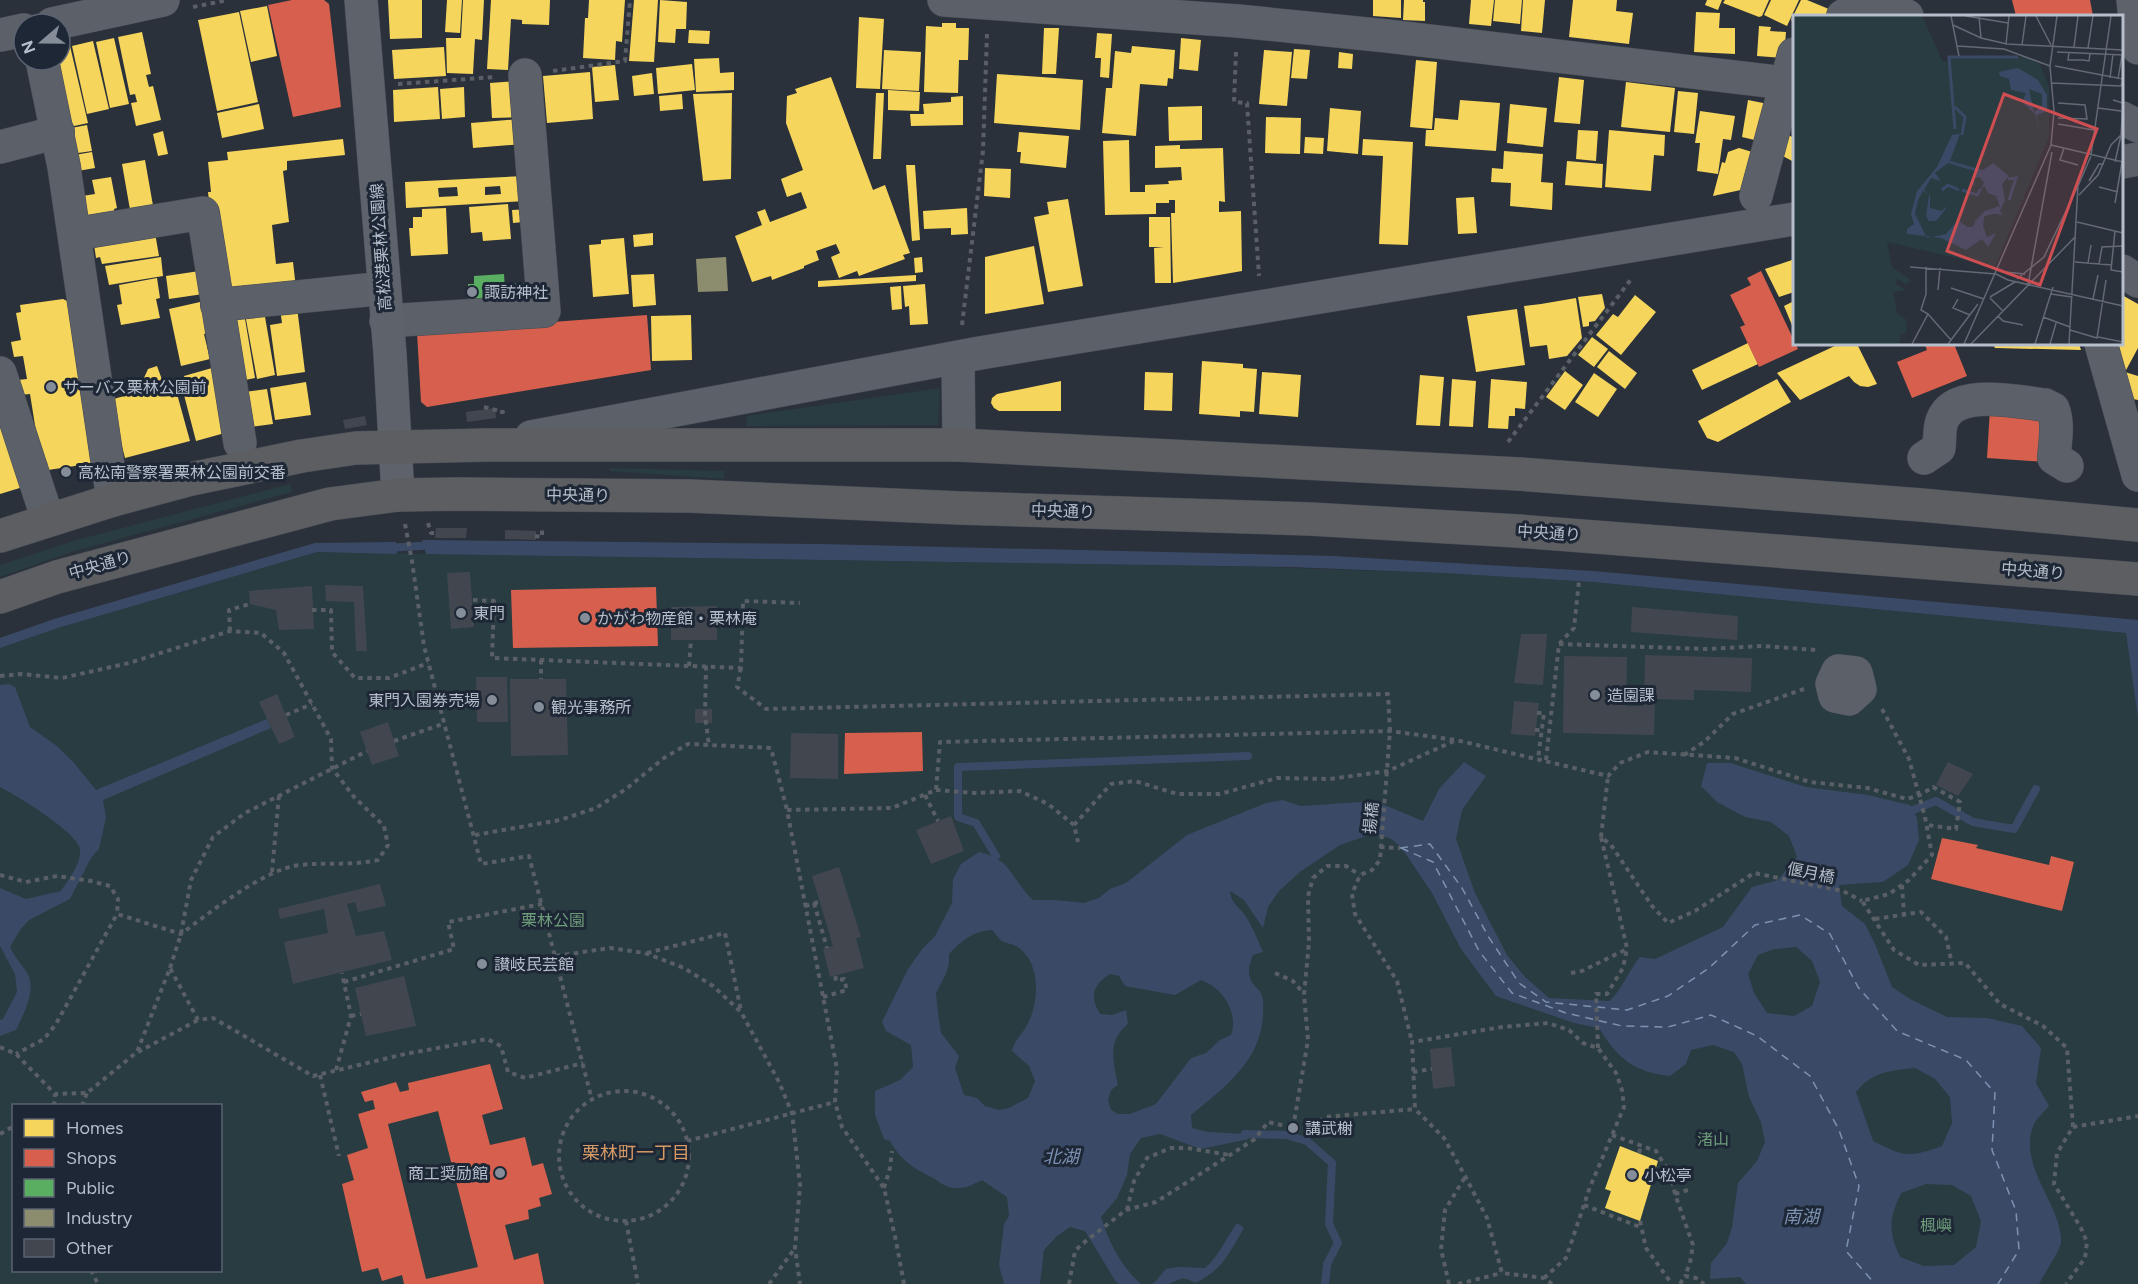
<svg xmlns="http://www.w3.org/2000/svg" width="2138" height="1284" viewBox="0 0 2138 1284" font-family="Figtree,'Noto Sans JP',sans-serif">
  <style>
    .green { fill: #283c41; fill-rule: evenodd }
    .water { fill: #3a4a66; fill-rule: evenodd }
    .homes { fill: #f6d55c; fill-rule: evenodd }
    .shops { fill: #d6604d; fill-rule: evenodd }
    .public { fill: #5aae61 }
    .industry { fill: #8c8c6e }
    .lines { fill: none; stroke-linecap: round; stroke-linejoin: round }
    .stream { stroke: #3a4a66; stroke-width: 8 }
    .ferry { stroke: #7d92b2; stroke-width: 1.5; stroke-dasharray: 8 6; stroke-linecap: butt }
    .building { fill: #42474f }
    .minor-casing { stroke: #474c53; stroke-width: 34 }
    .major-casing { stroke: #464c54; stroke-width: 34 }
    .highway-casing { stroke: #484e56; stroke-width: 34 }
    .path { stroke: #595f65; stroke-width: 4; stroke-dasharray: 4.5 4.5; stroke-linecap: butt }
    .minor { stroke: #5c6068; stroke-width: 33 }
    .major { stroke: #5e626a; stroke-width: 33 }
    .highway { stroke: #5c5e62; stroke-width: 33 }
    .poi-dot { fill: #858d99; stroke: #1e2736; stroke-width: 2 }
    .labels { text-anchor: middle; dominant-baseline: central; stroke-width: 6; stroke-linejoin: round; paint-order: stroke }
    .street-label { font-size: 16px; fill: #b6becb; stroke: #1e2736 }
    .poi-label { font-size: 16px; fill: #b6becb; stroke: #1e2736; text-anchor: start }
    .park-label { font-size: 16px; fill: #6d9c79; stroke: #1e2736 }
    .neighbourhood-label { font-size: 18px; fill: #d79a65; stroke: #1e2736 }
    .water-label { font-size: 18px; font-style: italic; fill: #7d92b2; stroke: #1e2736 }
    .inset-river { fill: none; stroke: #3a4a66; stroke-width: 3 }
    .inset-road { fill: none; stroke: #636975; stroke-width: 1.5 }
    .view { fill: #ce4e51; fill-opacity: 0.15; stroke: #ce4e51; stroke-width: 3 }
    .inset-edge { fill: none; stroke: #b6becb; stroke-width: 3 }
  </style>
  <rect width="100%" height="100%" fill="#2b313b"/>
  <!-- green -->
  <g class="green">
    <polygon points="940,388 938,425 746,426 747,416"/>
    <polygon points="610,468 725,471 724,479 610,471"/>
    <polygon points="290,484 292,492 75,551 0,577 0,565 73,541"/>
    <path d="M317 552 1264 567 1444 573 1593 582 2126 633 2138 719V1284H0V648L58 628ZM14 1106H220V1270H14Z"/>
  </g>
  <!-- water -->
  <g class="water">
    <polygon points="422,540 819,544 1332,556 1593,571 2138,620 2138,719 2126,633 1593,582 1444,573 1290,567 426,554"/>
    <polygon points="396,542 397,554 317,552 58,628 0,648 0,638 54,619 315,543"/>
    <path d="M9 684 15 687 30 727 57 746 74 763 96 790 267 719 271 728 103 800 106 818 99 849 91 858 70 899 29 920 20 930 10 947C15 957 20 963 26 971 38 988 24 1013 16 1030L0 1036V1020L3 1019 17 992 15 974 0 946V888L26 899 61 891C68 880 82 863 80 849 77 832 16 795 0 787V685Z"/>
    <path d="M1464 762 1486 776 1462 810 1456 839 1475 893 1507 955 1525 977 1549 998 1610 1001C1623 987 1628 972 1640 957L1655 959 1723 927 1752 887 1778 880 1797 857 1789 836 1771 822 1745 817 1717 802 1701 786 1707 763H1730L1806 787 1868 795 1910 805 1917 818 1919 840 1908 865 1883 882 1839 885 1842 906 1865 924 1875 944 1892 987 1910 999 1947 1017 1987 1018 2022 1026 2041 1048 2036 1083 2049 1106C2045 1111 2037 1118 2034 1124 2016 1166 2063 1205 2061 1243 2060 1250 2043 1276 2039 1284H1746L1740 1277 1710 1279 1711 1263 1727 1243 1732 1227 1738 1183 1757 1161 1765 1142 1761 1122 1749 1097 1742 1064 1734 1052 1713 1045 1691 1050 1686 1064 1670 1076C1634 1072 1618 1059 1599 1028L1574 1023 1496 996 1461 949 1432 893 1401 847 1390 838 1369 835 1340 845 1300 872 1279 891 1268 907 1263 928 1244 900 1230 891C1231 905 1243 909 1248 920 1254 930 1258 941 1263 952L1253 955C1249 965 1246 975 1254 985 1257 988 1261 992 1262 996 1264 1001 1263 1009 1263 1014 1262 1060 1224 1088 1191 1115L1192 1128 1208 1132 1245 1134 1249 1139 1201 1149 1160 1134 1141 1138 1130 1154 1127 1175 1117 1198 1101 1217C1109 1243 1121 1266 1141 1284H1119L1116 1282 1085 1231 1070 1227 1057 1236 1044 1250 1040 1284H1004L999 1265 1004 1224 1009 1216 1007 1197 982 1180C976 1183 967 1188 960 1188 946 1189 942 1183 931 1177 911 1167 901 1160 890 1141L884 1139 875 1115V1091L900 1080 913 1067 911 1045 886 1031 882 1022 908 969 923 948 935 936 952 903 953 879 961 864 979 852C1013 860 1010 878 1033 900H1056L1084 903 1099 898 1110 889 1126 883 1187 835 1266 803 1283 800 1301 806 1375 801 1423 821 1439 789ZM992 930C995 933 998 938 1002 941 1007 944 1015 944 1019 948 1041 964 1039 1002 1028 1023 1023 1034 1014 1040 1012 1051L1029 1066 1035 1081 1028 1098 1009 1108 998 1110 985 1106 977 1098 964 1095 955 1068 959 1056 941 1033 938 1013 936 993 946 974 949 963V954C961 941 973 931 992 930ZM1796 947 1812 961 1820 982 1812 1006 1794 1016 1767 1013 1754 993 1748 974 1758 955 1774 949ZM1110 974 1119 976 1125 986 1175 995 1201 980C1223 988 1239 1013 1231 1035L1220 1040 1206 1053 1191 1058 1156 1104 1130 1114H1118L1111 1110 1108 1100 1111 1090 1118 1085C1113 1061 1107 1041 1128 1024L1126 1010 1112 1015 1100 1014C1089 996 1093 985 1110 974ZM1915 1068 1935 1079 1950 1097 1952 1123 1942 1146C1908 1158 1905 1157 1873 1141L1856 1092C1873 1071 1890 1071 1915 1068ZM1926 1184 1952 1185 1971 1196 1981 1221 1976 1247 1954 1265 1924 1266 1900 1257C1888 1231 1889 1218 1901 1193Z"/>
    <path d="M1237 1223 1244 1228C1229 1253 1223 1270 1195 1283 1178 1274 1182 1281 1167 1284 1162 1284 1156 1284 1151 1284L1154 1283 1166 1269 1178 1267 1205 1268C1219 1256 1226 1238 1237 1223Z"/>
  </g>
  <!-- homes -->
  <g class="homes">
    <polygon points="388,0 422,0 422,38 390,39"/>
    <polygon points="447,0 462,0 460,33 445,32"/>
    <polygon points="463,0 484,0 482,40 475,39 473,74 447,73 446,38 461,38"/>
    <polygon points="491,0 550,0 549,25 522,24 522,20 511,19 508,70 487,69"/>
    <polygon points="589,0 625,0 622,42 616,41 615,60 583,58 585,18 588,18"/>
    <polygon points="634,0 658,0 654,62 629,61"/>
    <polygon points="660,0 687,2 686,29 676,29 675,43 658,42"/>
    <polygon points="1373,0 1401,0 1401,18 1373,16"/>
    <polygon points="1404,0 1423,0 1423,2 1425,2 1425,21 1403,20"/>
    <polygon points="1471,0 1494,0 1491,26 1469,24"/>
    <polygon points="1495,0 1522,0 1520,24 1493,21"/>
    <polygon points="1523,0 1545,0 1542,33 1521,31"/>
    <polygon points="1573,0 1617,0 1616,11 1633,13 1629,44 1569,37"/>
    <polygon points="1707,0 1722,0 1718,10 1705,5"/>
    <polygon points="1725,0 1769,0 1762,16 1759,17 1723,3"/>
    <polygon points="1771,0 1799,0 1787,26 1764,15"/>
    <polygon points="1801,0 1807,0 1841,14 1835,16 1794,16 1794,22 1791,20"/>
    <polygon points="267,6 277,56 251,62 240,11"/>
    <polygon points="239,12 258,102 217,111 198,20"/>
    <polygon points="1696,12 1720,13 1719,28 1735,28 1735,54 1694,52"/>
    <polygon points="859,17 884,19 880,89 856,88"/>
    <polygon points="942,23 956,23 956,28 969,28 968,60 959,60 958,93 924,92 926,26 942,27"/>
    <polygon points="1759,26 1771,27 1770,31 1786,32 1784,58 1757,56"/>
    <polygon points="1044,28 1059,28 1056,74 1042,74"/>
    <polygon points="689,30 710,31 709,44 688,43"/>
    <polygon points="142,32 151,74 146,75 149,87 153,86 161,120 136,126 131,103 137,102 135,94 130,95 118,37"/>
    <polygon points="1097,33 1112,34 1109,78 1100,77 1101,58 1095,58"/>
    <polygon points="114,38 129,104 110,108 96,42"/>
    <polygon points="1181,38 1201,40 1198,71 1179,69"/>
    <polygon points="93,41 109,109 87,114 72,46"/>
    <polygon points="70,46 88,123 65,128 49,60 60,60 60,48"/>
    <polygon points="1132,46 1175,50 1173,79 1168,78 1167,86 1140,84 1136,136 1102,133 1106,88 1112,88 1115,51 1131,53"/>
    <polygon points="444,47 446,76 394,79 392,50"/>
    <polygon points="1294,49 1310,50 1307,79 1291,78"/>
    <polygon points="884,50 921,52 919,91 882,89"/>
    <polygon points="1264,50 1292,52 1287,106 1259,104"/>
    <polygon points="1339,52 1353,54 1352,69 1338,68"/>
    <polygon points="719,58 720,73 734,72 734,90 696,92 694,59"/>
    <polygon points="1416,60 1437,62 1432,129 1410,127"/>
    <polygon points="692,64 695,90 658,94 656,68"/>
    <polygon points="615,65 619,100 595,102 592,67"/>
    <polygon points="590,72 593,119 547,123 543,76"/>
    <polygon points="652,73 654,94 634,96 632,76"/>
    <polygon points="997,74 1083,80 1080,130 994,123"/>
    <polygon points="831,77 873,190 885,185 910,253 903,255 905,259 859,276 857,271 839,278 831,257 840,253 836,244 816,251 819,260 804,266 804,268 772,280 771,276 752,282 735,236 762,225 757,212 765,209 770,222 807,208 801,192 787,197 781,179 803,170 786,123 787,96 797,93 795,89"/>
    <polygon points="1559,77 1584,80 1580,124 1554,122"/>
    <polygon points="518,81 521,117 492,118 490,83"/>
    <polygon points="1626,82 1675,88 1670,132 1621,127"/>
    <polygon points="438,87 440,119 394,122 393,90"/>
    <polygon points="464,87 465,117 442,119 440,89"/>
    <polygon points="888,90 920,92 919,111 888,110"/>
    <polygon points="1678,91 1698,93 1694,134 1674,132"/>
    <polygon points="732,93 731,179 703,181 693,94"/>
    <polygon points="876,93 884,93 881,159 873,159"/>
    <polygon points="682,94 683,109 660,111 659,96"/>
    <polygon points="963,96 963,125 911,126 910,114 924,114 923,104 951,102 951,97"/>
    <polygon points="1460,100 1500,103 1496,151 1425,146 1426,130 1434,130 1435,118 1458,120"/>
    <polygon points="1748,100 1773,105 1763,142 1742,137"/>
    <polygon points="259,104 264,129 222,138 217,113"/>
    <polygon points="1510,104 1547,108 1543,147 1507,143"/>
    <polygon points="1202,106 1202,140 1169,141 1168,107"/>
    <polygon points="1330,108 1361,111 1358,154 1327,151"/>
    <polygon points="1700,111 1735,116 1731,140 1723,139 1718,174 1697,171 1700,143 1695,143"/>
    <polygon points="1266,117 1301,118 1300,154 1265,153"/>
    <polygon points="520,119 523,144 473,148 471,123"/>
    <polygon points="87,125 92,151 71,154 66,129"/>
    <polygon points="1578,130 1598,131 1596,161 1576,159"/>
    <polygon points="1609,130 1665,135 1664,156 1654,155 1651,191 1605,187"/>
    <polygon points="163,131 168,154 158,156 153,134"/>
    <polygon points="1019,132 1069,136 1066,168 1020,163 1021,152 1017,152"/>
    <polygon points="1783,132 1794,138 1794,162 1773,151"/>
    <polygon points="1305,137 1324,138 1323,154 1304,153"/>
    <polygon points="343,139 345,155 287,161 287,170 283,171 289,222 272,225 276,264 293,262 296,288 222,296 217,274 208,192 211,192 208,162 228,160 227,152"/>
    <polygon points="1363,139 1413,142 1408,245 1379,244 1383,156 1362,155"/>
    <polygon points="1129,140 1130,192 1145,192 1145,185 1169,184 1168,181 1182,180 1181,167 1155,168 1155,146 1180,145 1180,149 1223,148 1225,202 1219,201 1219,212 1241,211 1242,271 1173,283 1171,213 1175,213 1175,200 1169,200 1169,203 1156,203 1156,214 1105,215 1103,141"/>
    <polygon points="1739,148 1759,154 1750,188 1713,196 1722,162 1725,163 1728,152"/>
    <polygon points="1504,151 1543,154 1541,182 1553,183 1552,210 1510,206 1511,183 1491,182 1492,168 1503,169"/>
    <polygon points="92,152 95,168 72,172 69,156"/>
    <polygon points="145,160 155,217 132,221 122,164"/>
    <polygon points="1567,161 1603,164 1602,188 1565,185"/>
    <polygon points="906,165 915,165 920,240 912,241"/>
    <polygon points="985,168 1011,169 1010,198 984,196"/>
    <path d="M525 176 526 201 406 208 405 182ZM500 186 501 194 485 195V187ZM457 187 458 196 439 197 438 188Z"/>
    <polygon points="111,177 117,208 114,209 116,223 82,230 76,197 95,194 92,180"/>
    <polygon points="1474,197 1477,233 1458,234 1456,198"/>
    <polygon points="1068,199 1083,286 1048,292 1034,217 1049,214 1047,202"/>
    <polygon points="508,204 511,239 483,241 482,232 471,233 469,207"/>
    <polygon points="446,208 448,254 411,256 409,228 413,228 413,217 422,217 422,209"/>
    <polygon points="967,208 968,234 951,235 951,228 924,229 923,211"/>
    <polygon points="531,209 533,221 513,223 512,210"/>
    <polygon points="1149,217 1170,217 1171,283 1155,283 1154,248 1164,247 1149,247"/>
    <polygon points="154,227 159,256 102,264 100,257 96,258 93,237"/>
    <polygon points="653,233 653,245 634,247 633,235"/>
    <polygon points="624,238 629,294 593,297 589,245 601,244 601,240"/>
    <polygon points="1034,246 1044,304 985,314 985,257"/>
    <polygon points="161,257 163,276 109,285 105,266"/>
    <polygon points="922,257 923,272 915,273 914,258"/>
    <polygon points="1792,260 1794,269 1794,292 1779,297 1765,269"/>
    <polygon points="206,270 210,293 169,299 166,276"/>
    <polygon points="654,274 656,305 633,307 631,275"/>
    <polygon points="916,275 916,281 818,287 818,281"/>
    <polygon points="157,278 160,298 156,299 160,318 121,325 117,305 122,304 119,285"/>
    <polygon points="925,284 928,324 910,325 909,306 905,307 903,286"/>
    <polygon points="901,286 902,309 892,310 890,287"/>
    <polygon points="1602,294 1605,308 1595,321 1589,322 1589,326 1583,327 1578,297"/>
    <polygon points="1635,295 1656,312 1621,355 1596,335 1613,314 1618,317"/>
    <polygon points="2122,295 2138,304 2138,348 2125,372 2138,376 2138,400 2123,397 2110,344 2122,344"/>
    <polygon points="1576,298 1582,338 1567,356 1549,359 1547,345 1530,347 1524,306 1541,304 1543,315 1541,304"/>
    <polygon points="63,299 69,302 95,463 48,470 47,462 41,463 30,394 20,395 18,380 27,379 23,356 14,357 11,342 21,340 16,313 21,312 20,305"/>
    <polygon points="209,300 216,331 204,334 210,359 181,366 169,309"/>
    <polygon points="1794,301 1794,330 1784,306"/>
    <polygon points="297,307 305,372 277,376 270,325 282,323 280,309"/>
    <polygon points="1517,309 1525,365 1476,372 1467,316"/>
    <polygon points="264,311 275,375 257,379 245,314"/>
    <polygon points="244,313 255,378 235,382 223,317"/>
    <polygon points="691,315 692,360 652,361 651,316"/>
    <polygon points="1592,337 1608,349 1594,367 1578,355"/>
    <polygon points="1748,343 1758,364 1702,390 1692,370"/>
    <polygon points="1839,344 1857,344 1877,384 1868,387 1860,386 1854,382 1849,376 1800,400 1777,373"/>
    <polygon points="1993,344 2079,344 2081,350 1995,348"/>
    <polygon points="1609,351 1637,373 1625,389 1597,367"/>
    <polygon points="1202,361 1243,364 1243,368 1257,369 1254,412 1240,411 1240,417 1199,414"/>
    <polygon points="157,366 164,385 174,383 190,441 125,458 110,400 135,393 133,382 144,378 148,369"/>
    <polygon points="219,366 232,431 196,441 184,395 189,393 184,376"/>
    <polygon points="1565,371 1583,385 1565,410 1546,397"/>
    <polygon points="1145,372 1173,373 1172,411 1144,410"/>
    <polygon points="1262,372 1301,375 1298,417 1259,414"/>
    <polygon points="1594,373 1617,389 1598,417 1575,402"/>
    <polygon points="1420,375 1444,377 1440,426 1416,425"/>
    <polygon points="1452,379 1476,381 1473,427 1449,426"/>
    <polygon points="1491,379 1527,382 1525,409 1515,408 1515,416 1509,416 1508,429 1488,428"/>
    <polygon points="1777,379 1791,402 1718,442 1707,438 1698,421"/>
    <polygon points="1061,381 1061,411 999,411 994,408 991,403 992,398 997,394"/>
    <polygon points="306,382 311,415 275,420 270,388"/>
    <polygon points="267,389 273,424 241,428 236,393"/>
    <polygon points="0,419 23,487 0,494"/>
    <polygon points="1620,1146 1658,1161 1640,1221 1605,1208 1611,1191 1605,1189"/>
  </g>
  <!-- shops -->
  <g class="shops">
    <polygon points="292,0 324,0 329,4 341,107 293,117 268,5"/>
    <polygon points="2012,0 2090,0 2093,16 2016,16"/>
    <polygon points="1761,271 1798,349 1759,367 1740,327 1745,325 1730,295 1751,285 1747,278"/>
    <polygon points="647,315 651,370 427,407 421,402 417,332"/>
    <polygon points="1929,344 1954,344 1967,376 1912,398 1897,362 1927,350 1925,345"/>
    <polygon points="1990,409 2048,413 2045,462 1987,458"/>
    <polygon points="656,587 658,646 513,648 511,590"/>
    <polygon points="922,732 923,771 844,774 845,733"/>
    <polygon points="1942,838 1978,845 1976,848 2049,865 2051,856 2074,862 2062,911 1931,879"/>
    <path d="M490 1064 503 1109 482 1115 490 1145 525 1137 532 1166 543 1163 552 1194 539 1198 541 1206 528 1210 529 1219 505 1225 514 1260 538 1253 544 1284H404L402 1275 382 1281 378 1268 362 1272 342 1184 354 1180 347 1155 368 1148 358 1114 375 1109 373 1100 365 1102 361 1092 396 1082 400 1092 409 1090 408 1083ZM438 1111 478 1267 426 1279 388 1124Z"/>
  </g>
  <!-- public -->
  <g class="public">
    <polygon points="504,274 506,306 476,299 469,299 468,284 474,284 474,276"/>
    <polygon points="528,283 529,296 512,297 511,284"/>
  </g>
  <!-- industry -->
  <polygon class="industry" points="726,257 728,291 698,292 696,259"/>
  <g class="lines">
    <!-- stream -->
    <g class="stream">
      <polyline points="388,548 435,545"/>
      <polyline points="1913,810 1936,801 1973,822 2014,829 2036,789"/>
      <polyline points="996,856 976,823 958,817 958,767 1248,756"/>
      <polyline points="1245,1134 1286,1135 1307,1141 1332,1163 1329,1224 1338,1243 1327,1264 1325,1284"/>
    </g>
    <!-- ferry -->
    <g class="ferry">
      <polyline points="1400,848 1430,844 1462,888 1488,936 1519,983 1546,1002 1627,1010 1668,996 1709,968 1755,925 1800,915 1830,934 1858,987 1897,1031 1966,1060 1995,1093 1992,1150 2016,1211 2019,1250 1998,1284"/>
      <polyline points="1401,848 1433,862 1479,951 1512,993 1566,1013 1622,1026 1668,1027 1711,1015 1757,1036 1810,1076 1839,1130 1859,1186 1846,1251 1875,1284"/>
    </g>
  </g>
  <!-- building -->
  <g class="building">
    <polygon points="495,408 496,418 467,422 466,412"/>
    <polygon points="365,416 367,425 345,429 343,420"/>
    <polygon points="436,528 467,528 466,538 435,538"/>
    <polygon points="505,530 536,531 536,540 505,539"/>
    <polygon points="470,572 474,627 451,629 447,573"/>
    <polygon points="325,585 363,586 367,651 356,651 354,602 326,601"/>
    <polygon points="312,586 314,629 279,630 276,610 250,604 249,591"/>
    <polygon points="717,606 717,640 671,640 671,607"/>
    <polygon points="1632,607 1738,616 1737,640 1631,632"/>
    <polygon points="1521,634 1547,634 1543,685 1514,683"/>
    <polygon points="1645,655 1752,658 1751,692 1694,690 1694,700 1655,699 1654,735 1563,733 1564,656 1627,657 1626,706 1644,706"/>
    <polygon points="476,677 507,677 508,722 477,722"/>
    <polygon points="510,679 566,679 568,755 511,756"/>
    <polygon points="277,694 295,737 279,744 259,702"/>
    <polygon points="1514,701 1539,703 1535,736 1511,734"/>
    <rect x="695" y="709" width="17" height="14"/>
    <polygon points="388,722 399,756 372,765 360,732"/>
    <polygon points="791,733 838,734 838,779 790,778"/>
    <polygon points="1948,762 1973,774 1958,796 1936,785"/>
    <polygon points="951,816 964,851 931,864 916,830"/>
    <polygon points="839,867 861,937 856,938 864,968 830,977 823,949 833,946 812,876"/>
    <polygon points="380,884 386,906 358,912 355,902 347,904 356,936 384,931 392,960 293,984 284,942 328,933 324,909 280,919 278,909"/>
    <polygon points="404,976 416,1026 366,1036 355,988"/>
    <polygon points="1451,1047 1455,1086 1433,1089 1430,1049"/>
  </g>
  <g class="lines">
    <!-- minor casing -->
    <g class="minor-casing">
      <g id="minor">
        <polyline points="944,0 1238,21 1387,36 1786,83 1794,86"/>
        <polyline points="1872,0 1907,16"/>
        <polyline points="1843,16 1874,0"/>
        <polyline points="52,24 163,0"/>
        <polyline points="0,35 24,30"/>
        <polyline points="42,60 64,167 113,500"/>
        <polyline points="2122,118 2138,126"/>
        <polyline points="0,147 58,132"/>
        <polyline points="2122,162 2138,159"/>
        <polyline points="1756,196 1794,54"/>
        <polyline points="75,234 203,213 240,443"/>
        <polyline points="2122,271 2138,281"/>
        <polyline points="217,305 366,290"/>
        <polyline points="386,321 544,311 525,75"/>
        <polyline points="2101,344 2138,475"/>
        <polyline points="958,358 959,445"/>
        <polyline points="0,373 48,520"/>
        <polyline points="531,437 980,353 1794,219"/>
        <path d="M1924 458 1939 448C1940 440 1939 429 1942 421 1954 387 2018 402 2045 405L2053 409C2059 423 2055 443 2054 458L2067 466"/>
        <polygon points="1838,671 1856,673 1860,689 1849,699 1835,696 1832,684"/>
      </g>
    </g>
    <!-- major casing -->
    <g class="major-casing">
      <g id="major">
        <polyline points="361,0 390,354 398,495"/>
        <polyline points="2133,0 2138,48"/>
      </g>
    </g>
    <!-- highway casing -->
    <g class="highway-casing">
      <g id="highway">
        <polyline points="0,536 113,500 191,479 302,456 356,448 487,445 959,445 1519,474 1921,505 2138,525"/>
        <polyline points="0,597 57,577 330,504 398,495 457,494 689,496 960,508 1310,519 1518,531 2138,579"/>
      </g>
    </g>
    <!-- path -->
    <g class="path">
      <polyline points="193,7 228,0"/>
      <polyline points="1236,52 1234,102 1247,103 1259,276"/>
      <polyline points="553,71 625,61 630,0"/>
      <polyline points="398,84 495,77"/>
      <polyline points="962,325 983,151 987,34"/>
      <polyline points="484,407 503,412 499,412"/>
      <polyline points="1508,442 1632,278"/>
      <polyline points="428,523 431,533 436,533"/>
      <polyline points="405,524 412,561 424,646 481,864 529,856 592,1100"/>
      <polyline points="535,536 542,537 542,526"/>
      <polyline points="473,600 494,601 492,658 741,668 743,601 800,603"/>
      <polyline points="312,610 331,610 332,652 355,678 389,678 428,663"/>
      <polyline points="230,631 229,610 250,604"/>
      <polyline points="1559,644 1706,649 1763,646 1816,650"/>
      <polyline points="541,660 541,679"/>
      <polyline points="689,666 691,640"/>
      <polyline points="706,666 705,716 709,745"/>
      <polyline points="741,668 737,687 766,709 1388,694 1390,731 1380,860 1372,870 1360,875 1352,894 1355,914 1397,981 1412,1042"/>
      <path d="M0 676 21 674 62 678 129 663 230 631 261 633 284 653 331 739 332 768 354 797 384 826 388 845 378 860C350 866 328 862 300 865 266 868 209 913 181 934L117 914 56 1024 44 1039 16 1054"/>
      <polyline points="1882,709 1909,759 1925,817 1932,855 1909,880 1889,894 1862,901 1894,950 1919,965 1965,963 2000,1004 2043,1026 2067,1048 2073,1127 2057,1153 2054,1184 2081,1228 2087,1242 2085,1258 2066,1284"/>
      <polyline points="1537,713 1544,713 1538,759"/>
      <polyline points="286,715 312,704"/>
      <polyline points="1535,730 1542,730"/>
      <polyline points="394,741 445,723"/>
      <polyline points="1684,755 1704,742 1733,714 1804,689"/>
      <polyline points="1546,760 1559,644 1574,628 1579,581"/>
      <polyline points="936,790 974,793 1020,791 1048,804 1074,825 1078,842"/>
      <polyline points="925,795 938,821"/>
      <polyline points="1074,825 1111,784 1135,781 1177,794 1220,794 1277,778 1330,779 1388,771 1456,740"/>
      <polyline points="475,835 560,820 596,808 626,789 664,758 688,744 771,748 787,810"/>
      <polyline points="1601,837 1608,776"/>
      <polyline points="1380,847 1400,848"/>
      <polyline points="272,872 279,795"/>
      <polyline points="0,875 26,882 57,876 91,881 110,886 118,899 117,914"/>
      <polyline points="1902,885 1904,914"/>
      <polyline points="814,903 827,948"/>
      <polyline points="805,906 819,902"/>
      <polyline points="1875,919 1921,912 1946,937 1952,964"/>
      <polyline points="647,953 725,933 741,1011"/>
      <polyline points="556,956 610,948 645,953 684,968 713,986 741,1012 779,1082 792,1113 800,1185 795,1248 800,1284"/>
      <polyline points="170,968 181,934 191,880 213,837 245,813 367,751"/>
      <polyline points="1275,973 1293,981 1304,994"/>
      <polyline points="1571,973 1582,971 1627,949"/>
      <polyline points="344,982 454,949 448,922 542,904"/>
      <polyline points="823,997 847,990 844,979 836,981 835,975"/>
      <polyline points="351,1016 361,1014"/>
      <polyline points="0,1047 16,1054 55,1094 87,1093 137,1052 170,968 198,1020 213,1018 313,1076 405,1054 487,1039 501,1046 508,1072 525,1078 583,1063"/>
      <polyline points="1598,1048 1596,994 1607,994 1623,968 1627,948 1601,837 1611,845 1652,906 1668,923 1695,911 1754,873 1843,891 1862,901"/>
      <polyline points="138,1052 198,1020"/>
      <polyline points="336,1070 351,1016 342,973"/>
      <polyline points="1413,1072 1432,1069"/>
      <polyline points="320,1075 339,1156"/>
      <circle cx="624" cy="1156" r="65"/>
      <polyline points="54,1106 55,1094"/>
      <polyline points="82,1106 87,1093"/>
      <polyline points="2073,1127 2138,1116"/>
      <polyline points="1293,1128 1308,1040 1304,995 1309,942 1308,896 1313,878 1327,866 1346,866 1360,875"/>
      <polyline points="0,1134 14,1126"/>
      <polyline points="1612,1135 1656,1151 1664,1164 1672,1179 1675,1194 1693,1245 1690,1263 1685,1276"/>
      <polyline points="687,1141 835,1102"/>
      <polyline points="1639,1153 1641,1145"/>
      <polyline points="884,1188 890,1168 892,1151"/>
      <polyline points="1675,1194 1688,1190"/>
      <polyline points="1584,1205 1640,1227"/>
      <polyline points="1127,1210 1134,1181 1147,1158 1171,1148 1187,1148 1230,1155"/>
      <polyline points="626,1221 638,1284"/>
      <polyline points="1640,1221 1646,1248 1672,1284"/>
      <polyline points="91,1270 98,1284"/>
      <polyline points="1544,1278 1566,1258 1590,1187 1624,1107 1622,1090 1616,1073 1598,1048 1583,1043 1569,1030 1548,1023 1502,1027 1412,1042 1415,1109 1444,1138 1465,1176 1487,1218 1502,1273 1544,1278 1552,1284"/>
      <polyline points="769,1284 795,1248"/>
      <polyline points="904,1284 896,1241 884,1188 842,1127 835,1102 837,1069 787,810 892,808 936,790 940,742 1390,731 1456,740 1608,776 1620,763 1648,752 1735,758 1810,782 1867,788 1907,799 1920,795 1933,787 1960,802 1956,829 1927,825"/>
      <polyline points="1069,1284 1075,1251 1082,1244 1126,1210 1156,1202 1255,1139 1268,1122 1303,1130 1313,1128 1325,1117 1415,1109"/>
      <polyline points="1449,1284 1441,1249 1445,1210 1465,1177"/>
      <polyline points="1458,1284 1502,1273"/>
      <polyline points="1680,1284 1685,1276 1696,1278 1704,1284"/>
    </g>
    <!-- minor -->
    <use href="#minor" class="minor"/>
    <!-- major -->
    <use href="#major" class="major"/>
    <!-- highway -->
    <use href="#highway" class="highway"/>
  </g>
  <!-- markers -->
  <g class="poi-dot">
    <circle cx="472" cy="292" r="6"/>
    <circle cx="51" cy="387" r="6"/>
    <circle cx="66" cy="472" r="6"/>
    <circle cx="461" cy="613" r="6"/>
    <circle cx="585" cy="618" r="6"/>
    <circle cx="1595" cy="695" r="6"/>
    <circle cx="492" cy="700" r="6"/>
    <circle cx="539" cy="707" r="6"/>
    <circle cx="482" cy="964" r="6"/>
    <circle cx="1293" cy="1128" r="6"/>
    <circle cx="500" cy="1173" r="6"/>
    <circle cx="1632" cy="1175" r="6"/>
  </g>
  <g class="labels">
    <!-- street labels -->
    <g class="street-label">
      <text transform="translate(381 247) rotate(-94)">高松港栗林公園線</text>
      <text transform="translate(578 495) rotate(1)">中央通り</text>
      <text transform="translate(1063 511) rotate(2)">中央通り</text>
      <text transform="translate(1549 533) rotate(4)">中央通り</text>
      <text transform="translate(100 565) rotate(-16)">中央通り</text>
      <text transform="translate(2033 571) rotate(5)">中央通り</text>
      <text transform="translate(1371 818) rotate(-84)">揚橋</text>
      <text transform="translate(1811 873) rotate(11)">偃月橋</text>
    </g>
    <!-- poi labels -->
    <g class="poi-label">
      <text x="484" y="292">諏訪神社</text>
      <text x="63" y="387">サーバス栗林公園前</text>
      <text x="78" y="472">高松南警察署栗林公園前交番</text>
      <text x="473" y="613">東門</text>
      <text x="597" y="618">かがわ物産館・栗林庵</text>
      <text x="1607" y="695">造園課</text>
      <text x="480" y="700" text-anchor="end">東門入園券売場</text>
      <text x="551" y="707">観光事務所</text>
      <text x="494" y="964">讃岐民芸館</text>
      <text x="1305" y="1128">講武榭</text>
      <text x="488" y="1173" text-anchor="end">商工奨励館</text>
      <text x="1644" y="1175">小松亭</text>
    </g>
    <!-- park labels -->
    <g class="park-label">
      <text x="553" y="920">栗林公園</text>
      <text x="1713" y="1139">渚山</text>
      <text x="1936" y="1225">楓嶼</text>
    </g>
    <!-- neighbourhood labels -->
    <g class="neighbourhood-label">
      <text x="636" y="1153">栗林町一丁目</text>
    </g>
    <!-- water labels -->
    <g class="water-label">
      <text x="1061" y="1157">北湖</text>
      <text x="1801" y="1217">南湖</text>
    </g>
  </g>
  <!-- overview -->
  <g transform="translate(1793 15)">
    <rect width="330" height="330" fill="#2b313b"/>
    <path d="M0 1H129L150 47H156V42H232L247 49 256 71V122L202 252 94 227 99 252 118 265 113 269 104 264 103 269 113 275 100 277 104 298 114 305 113 318 108 319 106 329H0Z" fill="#283c41"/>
    <path d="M225 53 245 65 254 80V96L244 100 245 114 243 100 229 87 233 78 218 75 216 64 207 61 206 57ZM236 74 249 79V91L241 97ZM167 119 157 146 190 155 200 148 216 161 209 169 212 185 207 196 210 200 194 198 188 205 194 222 203 218 195 232 189 224 173 235 148 223 114 219V214L121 209 118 199 124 176 144 152 159 120ZM155 148 185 157 179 163V169L182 171 180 163 186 162 191 167 188 175 191 171 195 178 203 181 207 192 192 196 182 206 181 212H174L165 205 153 219 134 223 122 199 125 185 130 176 136 180 133 201 136 206H143L152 195 153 191 149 196 137 193V181L131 175 138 163 148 166 142 158Z" fill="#3a4a66" fill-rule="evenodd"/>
    <path class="inset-river" d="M162 92 172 102 169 120M162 114 156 42H225M215 164 223 163 216 185M149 175 155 170 166 175M169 175 184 180 188 174M205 193V196L190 200 187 223 171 230 156 224 164 215 178 217 192 198Z"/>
    <path class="inset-road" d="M158 1 166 41M173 1 215 8M243 1 258 30M186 2 188 23M160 10 188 23 214 29 330 35M213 29 216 1M229 30 233 1M164 31 211 34 257 51M281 32 285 1M295 33 300 1M264 37 330 40M276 37 275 45H290L296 46 297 38M262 51 330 64 328 71M317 63 320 39M325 64 329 40M259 68 328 71M320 85 330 88 328 119M305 93 328 96M265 103 294 104 292 90 265 88M265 109 301 115M258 130 330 147M271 133 267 145 285 150M298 140 318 1M322 147 328 120M296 166 306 149H311M306 172 325 177M286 180 305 160 318 130 330 118M322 188 329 147M284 207 330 218M322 216 318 255 330 257M282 247 319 250M295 248 298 230M306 249 309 232 330 231M117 252 203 259M212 257 232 259M203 259 215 265 330 291M224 264 251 242 284 173M235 270 259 137M158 273 191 284M145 275 147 253M258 279 279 282M197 282 222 267M197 283 210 296M165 284 160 293 177 300M300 284 305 260M135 299 158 325M205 301 210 306 230 310M250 302 277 312M277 315 304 323 313 265M305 322 330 327M119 329 135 299 128 295 133 279V252M155 329 185 289M171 329 258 130 261 96 257 51 264 1M178 329 282 222M242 329 260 272M257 329 263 308M276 329 285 171 298 141"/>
    <path class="view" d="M211 79 304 114 247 270 154 236Z"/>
    <rect width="330" height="330" class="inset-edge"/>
  </g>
  <!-- legend -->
  <rect x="12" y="1104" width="210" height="168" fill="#1e2736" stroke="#5b6372" stroke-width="1.5"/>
  <rect x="24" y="1119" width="30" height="18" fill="#f6d55c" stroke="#5b6372" stroke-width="1.5"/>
  <text x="66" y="1134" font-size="18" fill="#b6becb">Homes</text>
  <rect x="24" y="1149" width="30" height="18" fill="#d6604d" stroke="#5b6372" stroke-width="1.5"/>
  <text x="66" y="1164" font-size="18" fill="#b6becb">Shops</text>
  <rect x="24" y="1179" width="30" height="18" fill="#5aae61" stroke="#5b6372" stroke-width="1.5"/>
  <text x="66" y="1194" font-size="18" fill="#b6becb">Public</text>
  <rect x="24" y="1209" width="30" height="18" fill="#8c8c6e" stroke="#5b6372" stroke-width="1.5"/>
  <text x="66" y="1224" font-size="18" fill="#b6becb">Industry</text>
  <rect x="24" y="1239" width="30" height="18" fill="#42474f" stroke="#5b6372" stroke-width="1.5"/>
  <text x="66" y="1254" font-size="18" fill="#b6becb">Other</text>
  <!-- north arrow -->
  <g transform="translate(42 42) rotate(250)"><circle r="28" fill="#1e2736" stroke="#5b6372" stroke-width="1.5"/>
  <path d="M0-4.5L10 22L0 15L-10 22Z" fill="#858d99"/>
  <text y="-9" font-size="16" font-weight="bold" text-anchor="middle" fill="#b6becb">N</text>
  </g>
</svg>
